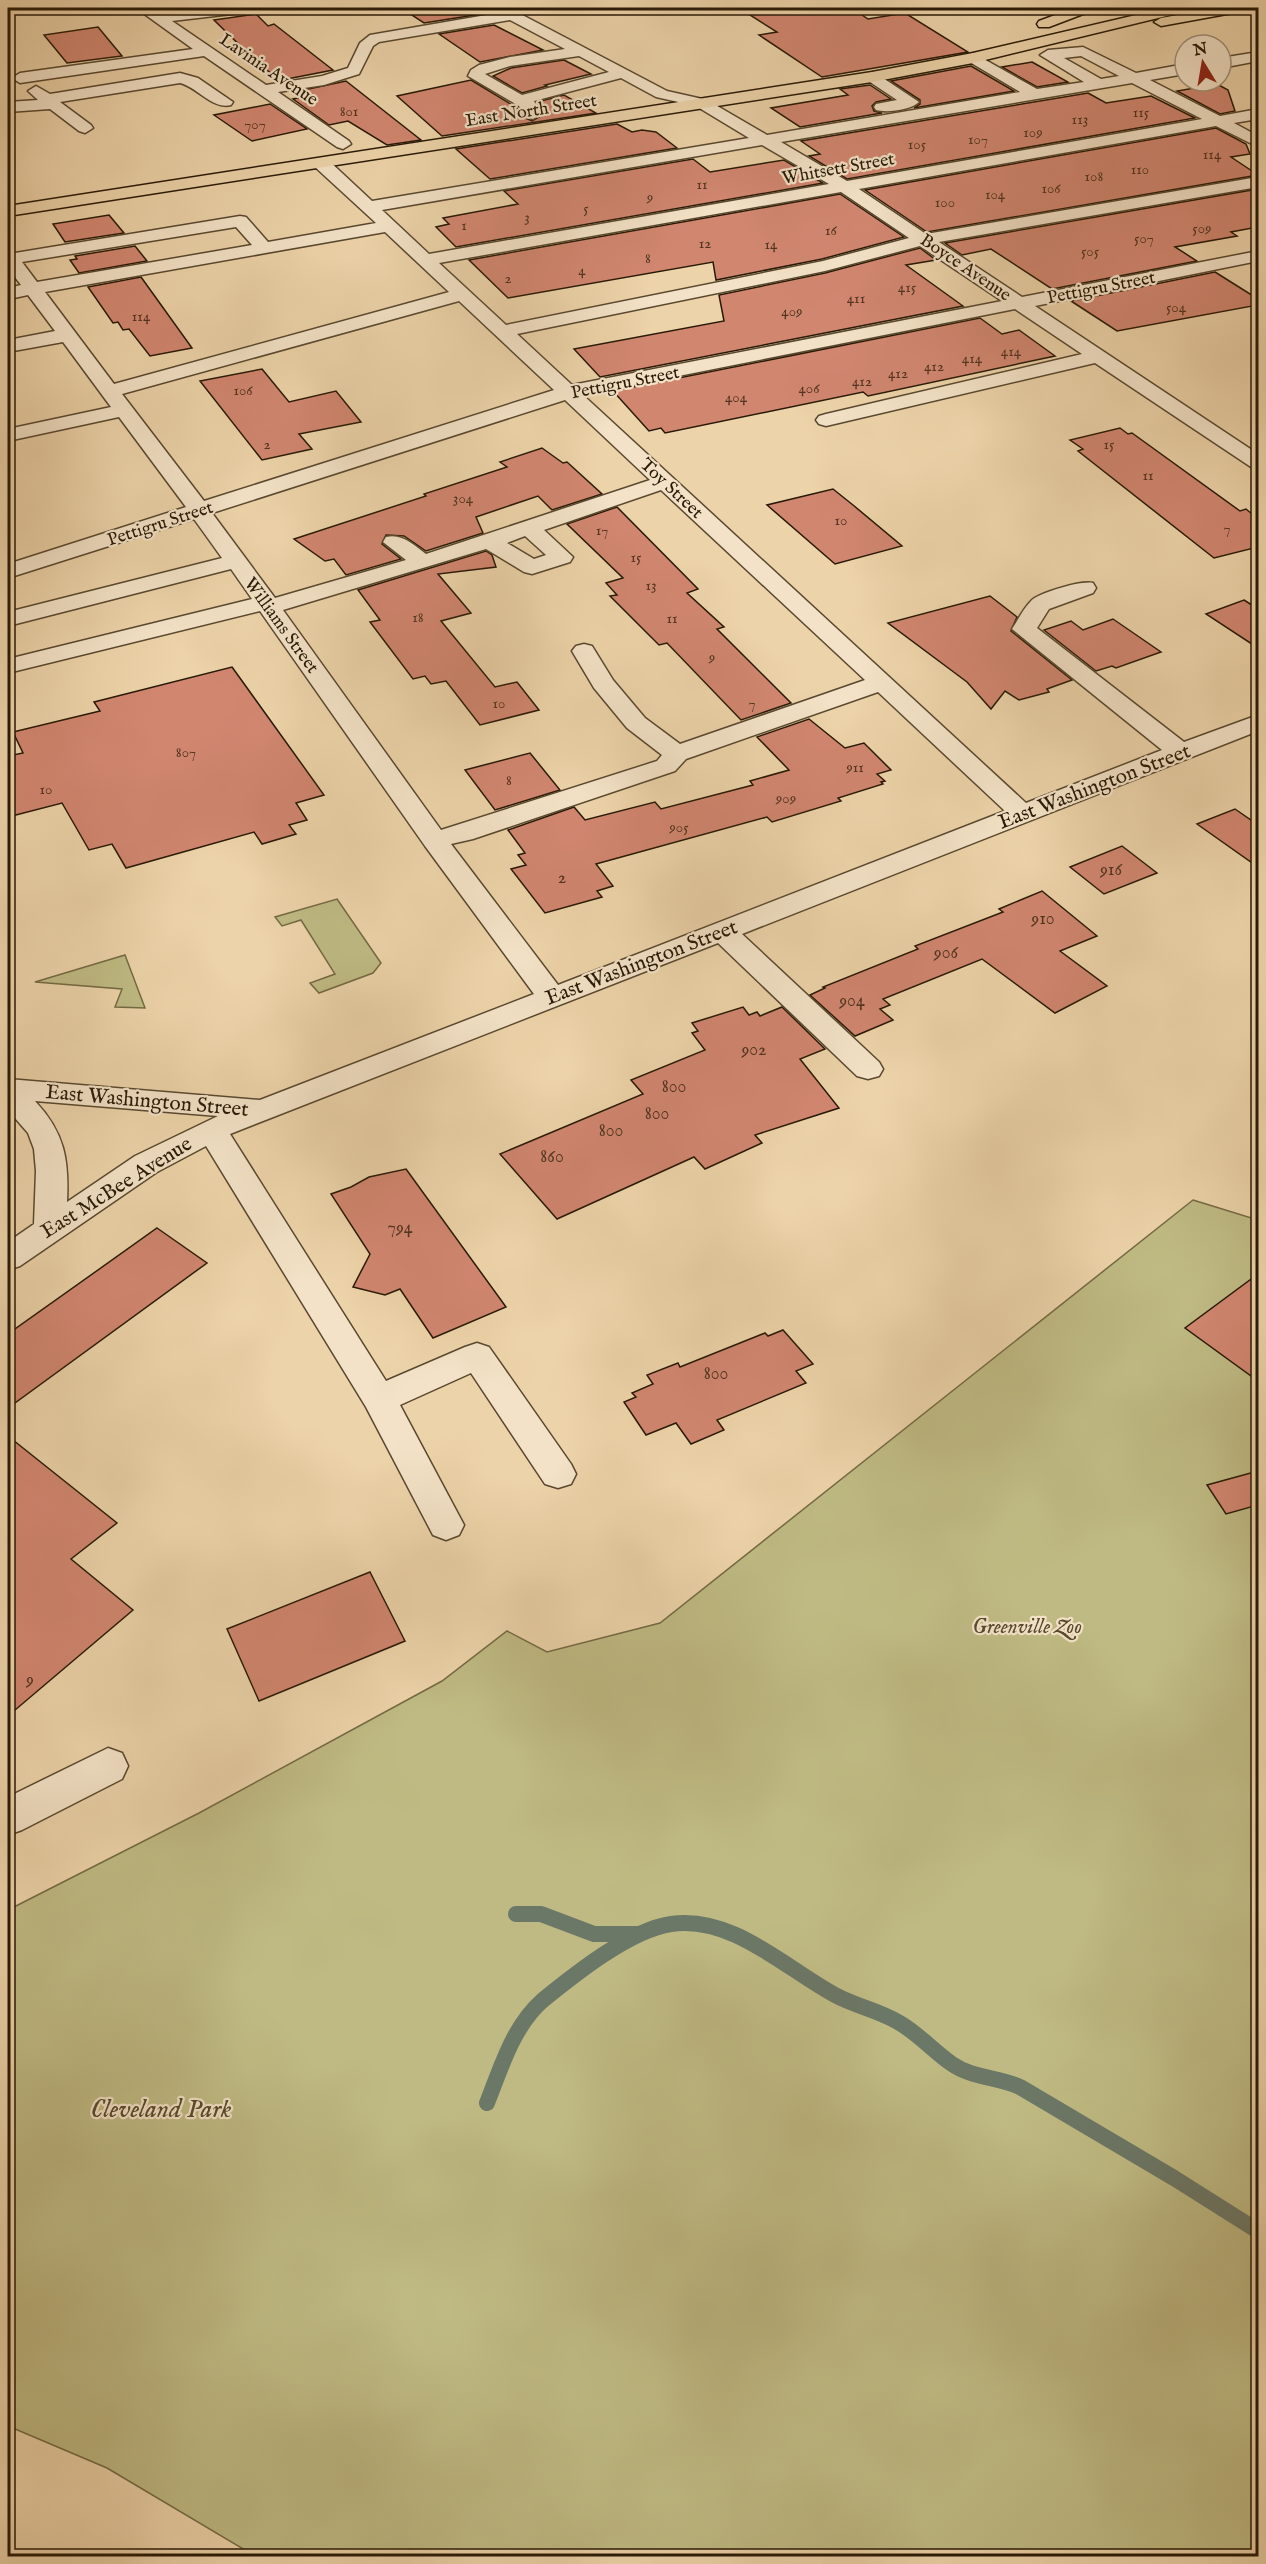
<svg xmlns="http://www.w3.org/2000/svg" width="1266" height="2564" font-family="'IM FELL English',serif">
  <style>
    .green { fill: #bfba83; stroke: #746a44; stroke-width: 1.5 }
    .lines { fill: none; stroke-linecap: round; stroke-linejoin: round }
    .stream { stroke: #6c7867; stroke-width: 16 }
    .building { fill: #d18670; stroke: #281906; stroke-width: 1.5 }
    .minor-casing { stroke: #59482f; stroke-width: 3 }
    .highway-casing { stroke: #281906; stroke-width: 3 }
    .minor { fill: #f3e2c7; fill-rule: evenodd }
    .highway { fill: #edd3a9; fill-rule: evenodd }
    .labels { text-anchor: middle; stroke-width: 4.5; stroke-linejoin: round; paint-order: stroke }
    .far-number-label { font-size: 15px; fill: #523420 }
    .far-street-label { font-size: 18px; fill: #281906; stroke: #f3e2c7 }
    .number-label { font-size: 18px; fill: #523420 }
    .street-label { font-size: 21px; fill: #281906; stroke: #f3e2c7 }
    .park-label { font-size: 21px; font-style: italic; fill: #55492c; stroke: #f3e2c7 }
    .near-park-label { font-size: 26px; font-style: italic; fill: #55492c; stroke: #f3e2c7 }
  </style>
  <rect width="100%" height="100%" fill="#edd3a9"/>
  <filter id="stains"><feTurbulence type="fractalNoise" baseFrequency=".00333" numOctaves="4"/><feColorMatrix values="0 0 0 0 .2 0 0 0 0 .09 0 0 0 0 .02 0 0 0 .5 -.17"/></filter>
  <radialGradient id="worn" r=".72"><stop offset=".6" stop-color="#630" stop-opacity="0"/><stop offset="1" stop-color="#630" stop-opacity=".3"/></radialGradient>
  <g class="green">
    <path d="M337,899l44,64 -8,10 -54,20 -9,-10 25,-9 -34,-54 -19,6 -7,-9z"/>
    <path d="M125,955l20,53 -30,-1 7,-18 -87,-7z"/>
    <path d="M1193,1200l65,20v1336h-1003l-148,-88 -99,-42v-516l191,-97 243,-132 65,-50 40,21 113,-29z"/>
  </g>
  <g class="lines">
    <g class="stream">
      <path d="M516,1914h25l53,20h43"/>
      <path d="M487,2103c14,-35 26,-77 56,-103 32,-26 87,-70 128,-76 61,-9 114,44 164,71 20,11 43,15 63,27 20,11 35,29 54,42 20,14 46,13 68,23l154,91 84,53"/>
    </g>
  </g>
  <g class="building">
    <path d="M401,8h60l14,7 -51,8z"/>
    <path d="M739,8h94l26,5 9,6 37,-6 63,39 -146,25 -63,-42 18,-3z"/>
    <path d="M256,14l12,12 6,-2 59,46 -51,10 -19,-12 -49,-48z"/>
    <path d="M494,25l49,25 -63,12 -41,-28z"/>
    <path d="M98,27l24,29 -55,7 -23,-28z"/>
    <path d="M564,60l27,14 -46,11 2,1 -25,7 -29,-17 18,-8z"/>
    <path d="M1032,62l36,20 -31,5 -35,-20z"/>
    <path d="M971,66l43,25 -100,17 6,-4v-4l-29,-19z"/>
    <path d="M471,80l46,28 8,10 7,3 11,-6 -6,-13 27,-7 32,18 -154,23 -45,-40z"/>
    <path d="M346,81l75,59 -34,5 -39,-24 -19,4 -36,-26 15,-3 -9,-5z"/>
    <path d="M1217,84l11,6 7,21 -15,3 -43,-23z"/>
    <path d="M870,85l21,14 -15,3 -4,4 2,5 8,2 -82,14 -29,-19 77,-13 -8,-6z"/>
    <path d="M1088,93l18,10 45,-7 44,22 -348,61 -38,-23 11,-2 -19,-13z"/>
    <path d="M270,104l37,25 -55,12 -38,-26z"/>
    <path d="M617,124l15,8 10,-2 14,2 21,16 -187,31 -34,-30z"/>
    <path d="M1216,128l30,16 4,10 -19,3 27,18 -331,57 -62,-42z"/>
    <path d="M693,159l17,13 74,-12 39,23 -367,64 -20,-20 13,-3 -6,-6 75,-14 -14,-13z"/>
    <path d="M1258,189v38l-27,5 6,4 -62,11 22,14 -145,28 -61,-40 -29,6 -17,-12z"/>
    <path d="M840,194l64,43 -82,22 -106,21 -3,-18 -205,36 -39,-38z"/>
    <path d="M109,215l15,18 -59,9 -12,-18z"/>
    <path d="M135,246l12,15 -68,12 -9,-13 7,-1 -2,-3z"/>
    <path d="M920,248l16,12 -30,5 57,41 -363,71 -26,-28 150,-28 -5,-26 106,-22z"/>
    <path d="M1215,272l43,27v6l-141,26 -46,-30z"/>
    <path d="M141,277l51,71 -42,8 -21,-27 -6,1 -5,-8 -5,1 -25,-36z"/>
    <path d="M980,318l22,16 17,-4 36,26 -187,40 -5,-4 -198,41 -4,-5 -12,3 -36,-40z"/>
    <path d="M262,369l27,33 47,-11 25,31 -62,12 13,15 -50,11 -62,-79z"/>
    <path d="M1120,428l8,6 4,-1 108,78 6,-2 12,10v28l-44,11 -136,-107 5,-2 -13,-9z"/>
    <path d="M542,448l21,15 4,-1 35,32 -50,16 -14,-14 -62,21 7,16 -57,18 -22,-15 -18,-1 -4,9 19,15 -55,16 -12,-16 -9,2 -31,-22 132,-43 -2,-2 83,-27 -7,-5z"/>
    <path d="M833,489l20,16 49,41 -67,18 -68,-59z"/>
    <path d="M617,507l81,82 -11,4 37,34 -7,2 74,74 -50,17 -74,-77 -8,2 -49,-49 7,-1 -11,-12 17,-5 -56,-54z"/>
    <path d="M486,551l6,4 4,12 -58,7 33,39 -30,8 54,66 22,-5 22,28 -59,15 -34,-44 -15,3 -6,-8 -12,3 -43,-57 10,-2 -22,-30z"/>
    <path d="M990,596l27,21 -6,14 61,49 -25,9 2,3 -30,8 -14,-9 -14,18 -24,-27 -79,-59z"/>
    <path d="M1244,600l14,9v39l-52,-34z"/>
    <path d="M1113,619l48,33 -45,16 -4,-2 -16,5 -52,-41 27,-9 12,9z"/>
    <path d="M232,667l92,128 -28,8 11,17 -18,5 7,9 -34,10 -8,-12 -128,36 -14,-24 -23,6 -27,-47 -54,14v-61l15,-3 -10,-21 87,-21 -6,-9z"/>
    <path d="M809,719l36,29 19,-5 27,27 -14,4 8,7 -4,1 2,2 -45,14 3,3 -69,21 -5,-5 -171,47 17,22 -16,5 5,6 -57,16 -34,-44 15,-4 -8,-10 7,-2 -17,-23 66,-23 11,13 70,-18 6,7 92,-24 -3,-4 39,-11 -32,-33z"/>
    <path d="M530,753l30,37 -65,20 -30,-40z"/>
    <path d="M1235,809l23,16v42l-61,-43z"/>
    <path d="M1122,846l35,27 -53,21 -34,-27z"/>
    <path d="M1042,891l55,45 -37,15 47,35 -52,27 -73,-54 -99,40 7,6 -10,4 13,11 -38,16 -45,-41 15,-7 -2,-1 95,-38 -3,-3 88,-34 -4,-3z"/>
    <path d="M743,1007l6,8 8,-3 3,4 22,-9 43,42 -25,10 39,49 -84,27 7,8 -57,26 -11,-12 -137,62 -57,-65 143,-60 -12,-14 74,-30 -13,-17 6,-2 -6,-8z"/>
    <path d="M406,1169l100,138 -73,31 -33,-49 -15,6 -32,-8 17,-33 -39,-60 20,-7 18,-10z"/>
    <path d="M157,1228l50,35 -199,145v-74z"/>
    <path d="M1258,1274v107l-73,-53z"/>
    <path d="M783,1330l30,34 -17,7 10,12 -89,37 7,10 -33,14 -15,-21 -30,12 -22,-33 12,-5 -4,-4 21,-9 -6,-9 31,-12 2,4 85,-34 3,3z"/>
    <path d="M8,1436l109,87 -46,36 62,51 -125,106z"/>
    <path d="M1258,1471v34l-32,9 -19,-29z"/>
    <path d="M370,1572l35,69 -146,60 -32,-72z"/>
  </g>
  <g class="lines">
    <g class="minor-casing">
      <g id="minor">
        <path d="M136,8h16l9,5 53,-5h42l-2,3 -5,1 -77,9 94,64 56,-9 26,-8 12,-25 10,-8 128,-22 -6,-5h17l158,83 40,9 60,35 253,-43 -52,-31 -3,-3 8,-5 64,36 47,-7 -44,-27 8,-5 35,-3 53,26 49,-9v10l-35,6 70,36 38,-7v10l-24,4 24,13v11l-42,-21 -357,63 67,45 332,-57v10l-319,55 83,55 236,-46v10l-223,45 223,148v15l-7,-2 -156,-104 -269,63 -7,-2 -3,-4 3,-4 7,-2 256,-60 -67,-45 -432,86 443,408 136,-53 -150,-121c6,-9 11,-20 19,-28 7,-8 51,-21 62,-18l3,5 -3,5 -44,16 -12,19 147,114 74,-27v16l-516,203 137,128 4,7 -4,7 -11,3 -11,-3 -139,-133 -488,191 156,247 79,-34 12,-4 12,4 82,117 5,10 -5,10 -13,4 -13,-4 -74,-111 -71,32 64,120 -5,10 -13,5 -13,-5 -67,-128 -160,-261 -49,26 -137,94 -12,4v-28l26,-18 2,-53 -2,-22 -6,-16 -20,-23v-31l252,21 274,-106 -109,-148 -165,-235 -252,62v-14l244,-60 -21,-30 -223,57v-14l214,-54 -28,-39 -186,59v-14l178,-57 -67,-90 -111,24v-12l103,-22 -48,-65 -55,10v-12l47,-9 -27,-36 -14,3 -6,-2v-8l13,-3 -13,-17v-17l7,2 225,-37 6,1 22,25 108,-19 -61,-56 -2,-4 2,-4h12l45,42 377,-63 -53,-32 -40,-9 -35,-19 -87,23 7,13 -8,5 -6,-2 -8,-11 -51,-30 3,-6 8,-5 31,-8 55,-8 -55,-29 -131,22 -6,4 -14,28 -35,11 -46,7 71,49 2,3 -8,5 -6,-2 -133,-91 -184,27 -8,-5 8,-5 173,-24zM579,56l30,16 -87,23 -37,-21 25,-8zM1081,56l38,20 -18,3 -37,-21zM1132,83l70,36 -355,62 -66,-39zM762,145l67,39 -400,70 -47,-44zM841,192l68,46 -86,23 -317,64 -67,-62zM236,227l16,18 -215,37 -15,-20zM385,232l64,60 -335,92 -69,-92zM920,246l82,55 -430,84 -55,-51 308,-63zM459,301l95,89 -350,111 -82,-107zM565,400l85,80 -224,74c-12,-9 -24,-21 -40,-17l-3,5 23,18 -131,38 -63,-85zM661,490l204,190 -185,64 -35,-26 -32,-38 -21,-34 -8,-2 -8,2 -4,5 22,37 33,40 35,27 -5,6 -216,69 -158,-220 203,-61 38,23 8,2 38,-12 3,-5 -29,-27zM525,536l21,19 -12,4 -27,-16zM878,692l127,119 -447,174 -107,-141 22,-5 202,-68 11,-12zM35,1101l183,15 -83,40 -68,46c2,-42 -2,-69 -32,-101z"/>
        <path d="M1258,52v9l-37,7v-10z"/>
        <path d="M872,72l5,2 42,28c-8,8 -32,11 -43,8l-2,-3 2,-3 21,-4 -30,-20 -3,-3z"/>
        <path d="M180,73l18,5 35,24 -2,3c-18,5 -34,-18 -51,-22l-120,19 31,23 2,3 -8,5 -6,-2 -29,-22 -42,3v-10l30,-2 -10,-9 8,-5 14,8z"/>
        <path d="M108,1748l14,5 6,13 -6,13 -100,51 -14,5v-38z"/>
      </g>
    </g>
    <g class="highway-casing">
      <g id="highway">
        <path d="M1074,8h19l-2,3 -42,16h-10l-2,-3 2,-3z"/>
        <path d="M1166,8h23l-2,3 -214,52 -101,19 -864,134v-10l864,-134 101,-19z"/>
        <path d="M1217,8h28l-7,4 -77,14 -7,-4 7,-4z"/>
      </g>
    </g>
    <use href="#minor" class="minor"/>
    <use href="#highway" class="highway"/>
  </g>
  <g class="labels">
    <g class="far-number-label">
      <text x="349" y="116">801</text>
      <text x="1141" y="117">115</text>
      <text x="1080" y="124">113</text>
      <text x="255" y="129">707</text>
      <text x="1033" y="137">109</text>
      <text x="978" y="144">107</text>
      <text x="917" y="149">105</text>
      <text x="1212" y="159">114</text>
      <text x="1140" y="174">110</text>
      <text x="1094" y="181">108</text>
      <text x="702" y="189">11</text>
      <text x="1051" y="193">106</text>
      <text x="995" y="199">104</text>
      <text x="650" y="202">9</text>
      <text x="945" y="207">100</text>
      <text x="586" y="213">5</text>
      <text x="527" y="222">3</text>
      <text x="464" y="230">1</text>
      <text x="1202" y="233">509</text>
      <text x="831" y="235">16</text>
      <text x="1144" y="243">507</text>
      <text x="705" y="248">12</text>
      <text x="771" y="249">14</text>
      <text x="1090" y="256">505</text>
      <text x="648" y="263">8</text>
      <text x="582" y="275">4</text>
      <text x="508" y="283">2</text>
      <text x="907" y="292">415</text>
      <text x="856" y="303">411</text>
      <text x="1176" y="312">504</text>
      <text x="792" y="316">409</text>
      <text x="141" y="321">114</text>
      <text x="1011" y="356">414</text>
      <text x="972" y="363">414</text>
      <text x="934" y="371">412</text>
      <text x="898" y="378">412</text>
      <text x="862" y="386">412</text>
      <text x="809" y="393">406</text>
      <text x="243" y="395">106</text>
      <text x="736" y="402">404</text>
      <text x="267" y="449">2</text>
      <text x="1109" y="449">15</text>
      <text x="1148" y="480">11</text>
      <text x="463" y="503">304</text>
      <text x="841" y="525">10</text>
      <text x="1227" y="533">7</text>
      <text x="602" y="535">17</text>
      <text x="636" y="562">15</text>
      <text x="651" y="590">13</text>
      <text x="418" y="622">18</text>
      <text x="672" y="623">11</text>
      <text x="712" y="662">9</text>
      <text x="499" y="708">10</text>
      <text x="752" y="708">7</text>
      <text x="186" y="757">807</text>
      <text x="855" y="772">911</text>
      <text x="509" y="785">8</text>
      <text x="46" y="794">10</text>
      <text x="786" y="803">909</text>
      <text x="679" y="832">905</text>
    </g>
    <g class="far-street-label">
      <text transform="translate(269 69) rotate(34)" y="6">Lavinia Avenue</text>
      <text transform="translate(531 110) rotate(-9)" y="6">East North Street</text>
      <text transform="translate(838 168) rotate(-10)" y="6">Whitsett Street</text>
      <text transform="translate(966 267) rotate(34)" y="6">Boyce Avenue</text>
      <text transform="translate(1101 287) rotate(-11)" y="6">Pettigru Street</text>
      <text transform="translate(625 382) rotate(-11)" y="6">Pettigru Street</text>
      <text transform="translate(672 488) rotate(43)" y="6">Toy Street</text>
      <text transform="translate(160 523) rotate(-18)" y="6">Pettigru Street</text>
      <text transform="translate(282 625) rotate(54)" y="6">Williams Street</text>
    </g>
    <g class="number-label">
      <text x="1111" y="875">916</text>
      <text x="562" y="883">2</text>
      <text x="1043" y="924">910</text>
      <text x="946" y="958">906</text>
      <text x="852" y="1006">904</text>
      <text x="754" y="1055">902</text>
      <text x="674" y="1092">800</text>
      <text x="657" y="1119">800</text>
      <text x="611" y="1136">800</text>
      <text x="552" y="1162">860</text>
      <text x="400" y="1233">794</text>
      <text x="716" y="1379">800</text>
      <text x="30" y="1685">9</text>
    </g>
    <g class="street-label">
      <text transform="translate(1094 786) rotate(-21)" y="7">East Washington Street</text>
      <text transform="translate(641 962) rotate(-21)" y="7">East Washington Street</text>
      <text transform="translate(147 1100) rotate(5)" y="7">East Washington Street</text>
      <text transform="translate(116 1187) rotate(-32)" y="7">East McBee Avenue</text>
    </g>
    <g class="park-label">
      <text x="1027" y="1633">Greenville Zoo</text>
    </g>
    <g class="near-park-label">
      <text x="161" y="2117">Cleveland Park</text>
    </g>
  </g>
  <rect width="1266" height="2564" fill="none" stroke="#edd3a9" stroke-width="30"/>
  <rect x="9" y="9" width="1248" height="2546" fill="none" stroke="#281906" stroke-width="3"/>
  <rect x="15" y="15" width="1236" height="2534" fill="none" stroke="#281906" stroke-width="1.5"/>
  <g transform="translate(1203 63) rotate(349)"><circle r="28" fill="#f3e2c7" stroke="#a2927a" stroke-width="1.5"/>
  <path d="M0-4.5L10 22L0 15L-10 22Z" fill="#8f2418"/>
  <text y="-9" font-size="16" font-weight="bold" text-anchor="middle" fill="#281906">N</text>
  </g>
  <rect width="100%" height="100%" filter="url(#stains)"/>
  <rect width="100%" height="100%" fill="url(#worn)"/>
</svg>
